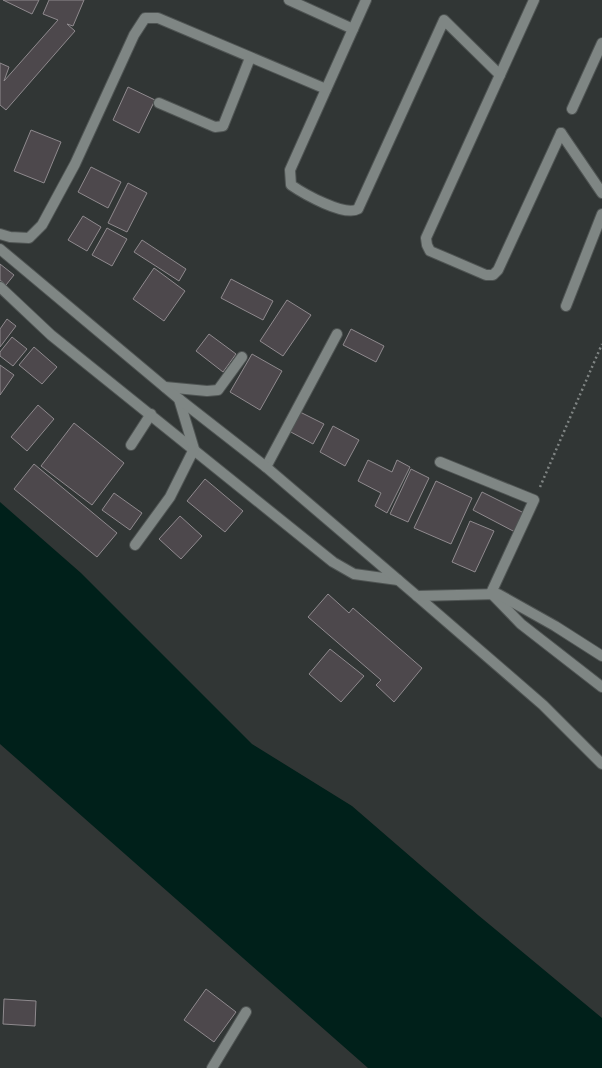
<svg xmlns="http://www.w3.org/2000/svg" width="602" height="1068" font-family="'Open Sans',sans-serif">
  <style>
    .water { fill: #00201a }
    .building { fill: #4d484c; stroke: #8f8a8e }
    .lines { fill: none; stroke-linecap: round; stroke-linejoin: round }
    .minor-casing { stroke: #4f5453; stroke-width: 12 }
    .tertiary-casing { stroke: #4f5453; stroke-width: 12 }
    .path { stroke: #7f8483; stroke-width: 2.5; stroke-dasharray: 2 3; stroke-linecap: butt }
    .minor { stroke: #7f8684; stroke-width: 10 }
    .tertiary { stroke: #7f8684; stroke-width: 10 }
  </style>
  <rect width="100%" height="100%" fill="#313635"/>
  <path class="water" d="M0,502l81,71 171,171 100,62 126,109 124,103v50h-234l-368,-324z"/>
  <g class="building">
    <path d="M3,0h36l-7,14z"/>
    <path d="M49,0h35l-11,26 -6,-2 8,7 -69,79 -6,-5v-42l9,4 -5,14 54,-61 -15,-6z"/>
    <path d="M128,87l27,13 -16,33 -26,-13z"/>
    <path d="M31,130l30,12 -17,41 -30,-12z"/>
    <path d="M91,167l30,15 -13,26 -30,-16z"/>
    <path d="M128,183l19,10 -20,39 -19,-9z"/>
    <path d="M83,216l18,11 -14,24 -19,-11z"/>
    <path d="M107,228l20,11 -15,27 -20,-11z"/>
    <path d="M142,240l44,29 -7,12 -45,-29z"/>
    <path d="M0,264l14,11 -8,10 -6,-5z"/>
    <path d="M154,268l31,23 -21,30 -31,-22z"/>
    <path d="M231,279l42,22 -10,19 -42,-22z"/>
    <path d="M287,300l24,15 -28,41 -23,-15z"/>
    <path d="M7,319l9,7 -16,21v-18z"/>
    <path d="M351,329l33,17 -8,16 -33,-17z"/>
    <path d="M209,334l27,20 -13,18 -27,-21z"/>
    <path d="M12,337l15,12 -14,17 -13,-10v-4z"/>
    <path d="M34,347l23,20 -15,17 -23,-19z"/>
    <path d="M252,354l30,17 -22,39 -30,-18z"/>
    <path d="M0,365l14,10 -14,20z"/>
    <path d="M38,405l16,14 -27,32 -16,-14z"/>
    <path d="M300,412l24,12 -11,20 -24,-13z"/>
    <path d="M74,423l50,40 -32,42 -51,-39z"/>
    <path d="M333,426l26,14 -14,26 -25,-14z"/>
    <path d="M368,460l24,12 5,-12 13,7 -23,46 -12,-7 6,-13 -23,-12z"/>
    <path d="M34,464l83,69 -20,24 -83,-68z"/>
    <path d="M411,469l18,9 -21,44 -18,-8z"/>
    <path d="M205,479l38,32 -18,21 -38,-31z"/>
    <path d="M436,481l36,17 -21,46 -37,-16z"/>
    <path d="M482,492l42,21 -9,19 -42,-22z"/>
    <path d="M114,493l28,20 -12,17 -28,-20z"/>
    <path d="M180,516l22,20 -21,23 -22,-20z"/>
    <path d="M470,521l24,10 -19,41 -23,-10z"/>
    <path d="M328,594l21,19 4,-5 69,60 -28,34 -18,-17 5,-5 -73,-63z"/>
    <path d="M330,649l34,27 -23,26 -32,-28z"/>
    <path d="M206,989l30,23 -22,30 -30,-22z"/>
    <path d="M4,999l32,2 -1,25 -32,-2z"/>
  </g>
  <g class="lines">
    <g class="minor-casing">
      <g id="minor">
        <path d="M289,0l64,29"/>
        <path d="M366,0l-76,170 1,15c13,9 54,32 67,24l86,-189 56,55"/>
        <path d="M534,0l-108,238 1,7 3,6 56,24h7l5,-5 63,-137"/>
        <path d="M159,103l56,24 8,-1 27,-68"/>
        <path d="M572,109l30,-66"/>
        <path d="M561,133l41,60"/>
        <path d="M0,234l10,3 19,1 13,-13 33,-61 59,-129 11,-17h13l168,71"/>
        <path d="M0,287l51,48 282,227 21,12 44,6"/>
        <path d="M566,306l36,-92"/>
        <path d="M165,387l42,4 11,-1 24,-33"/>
        <path d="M131,445l20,-31"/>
        <path d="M440,462l94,38 -43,93 30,31 81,63"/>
        <path d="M266,467l71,-133"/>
        <path d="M135,545l35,-48 24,-48 -15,-50"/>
        <path d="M417,596l126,109 59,59"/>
        <path d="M212,1068l34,-56"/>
      </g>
    </g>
    <g class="tertiary-casing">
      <path id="tertiary" d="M0,249l179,150 87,68 151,129 81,-2 57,32 47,30"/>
    </g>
    <path class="path" d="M540,487l62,-143"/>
    <use href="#minor" class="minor"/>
    <use href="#tertiary" class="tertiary"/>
  </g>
</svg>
